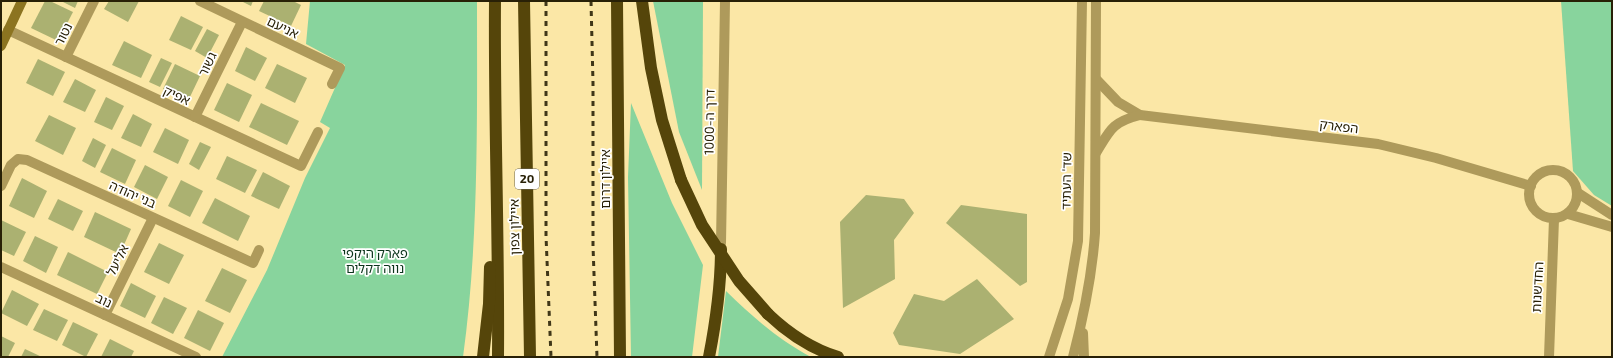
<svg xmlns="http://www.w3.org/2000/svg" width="1613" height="358" font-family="'Exo 2','Noto Sans Hebrew',sans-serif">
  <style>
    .green { fill: #88d49d }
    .building { fill: #abb171 }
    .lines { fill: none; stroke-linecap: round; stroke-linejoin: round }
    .street { stroke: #ae9a5b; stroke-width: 10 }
    .secondary { stroke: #8c7420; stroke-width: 10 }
    .highway { stroke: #55450a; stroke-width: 12 }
    .rail { stroke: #403718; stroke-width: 3; stroke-dasharray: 5 5; stroke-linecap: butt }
    .highway-bridge { stroke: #55450a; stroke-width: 12 }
    .labels { text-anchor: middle; stroke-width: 3.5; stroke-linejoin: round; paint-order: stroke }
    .shield { fill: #fff; stroke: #686351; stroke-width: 1 }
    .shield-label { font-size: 12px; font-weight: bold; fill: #282006 }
    .street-label { font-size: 13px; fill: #282006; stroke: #fff }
    .park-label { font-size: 13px; fill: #0b341b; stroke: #fff }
  </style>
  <rect width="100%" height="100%" fill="#fbe7a6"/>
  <g class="green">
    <path d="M310,1h167c0,117 2,240 -14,356h-241l45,-87 38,-92 25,-50 -10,-6 25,-57 -39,-21z"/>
    <path d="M653,1h50l-1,189 -23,-58z"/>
    <path d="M1561,1h51v205l-18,-11 -21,-24z"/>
    <path d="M631,103l41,100 31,62 -11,92h-61l-3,-180z"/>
    <path d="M726,291c27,26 51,48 85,66h-93z"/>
  </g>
  <g class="building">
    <path d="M45,1h5l23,11 -15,29 -27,-13z"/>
    <path d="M61,1h17l-3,7z"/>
    <path d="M109,1h30l-11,21 -24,-13z"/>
    <path d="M241,1h12l-2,5z"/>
    <path d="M264,1h29l8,4 -10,21 -32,-15z"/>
    <path d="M181,16l22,11 -12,23 -22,-10z"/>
    <path d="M207,29l12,6 -12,23 -12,-7z"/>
    <path d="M124,41l28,14 -11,23 -29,-13z"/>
    <path d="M246,47l21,11 -12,23 -20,-10z"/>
    <path d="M161,58l11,5 -12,24 -11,-5z"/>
    <path d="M38,59l27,13 -12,24 -27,-13z"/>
    <path d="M175,64l25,12 -12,25 -25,-12z"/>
    <path d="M277,64l30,14 -12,25 -30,-15z"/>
    <path d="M75,79l21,11 -11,22 -22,-10z"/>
    <path d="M227,83l25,12 -13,27 -25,-12z"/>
    <path d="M106,97l18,9 -12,24 -18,-8z"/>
    <path d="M261,103l38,18 -12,24 -38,-18z"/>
    <path d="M133,114l19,10 -11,23 -20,-9z"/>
    <path d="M49,115l27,13 -13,27 -28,-14z"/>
    <path d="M165,128l24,12 -11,24 -25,-12z"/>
    <path d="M93,138l13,7 -11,23 -13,-7z"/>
    <path d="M200,142l11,5 -12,23 -10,-6z"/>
    <path d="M112,148l24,12 -11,24 -25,-12z"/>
    <path d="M227,156l30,14 -12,23 -29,-14z"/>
    <path d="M145,165l23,12 -11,22 -23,-12z"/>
    <path d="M263,172l27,14 -11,23 -28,-13z"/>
    <path d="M22,178l25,13 -13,27 -25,-12z"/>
    <path d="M181,180l22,11 -13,26 -22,-11z"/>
    <path d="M866,195l38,4 10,14 -20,27 1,39 -52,29 -3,-86z"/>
    <path d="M215,198l35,18 -12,25 -36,-18z"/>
    <path d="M58,199l25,12 -10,20 -25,-12z"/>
    <path d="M961,205l66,9v68l-7,4 -74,-63z"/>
    <path d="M95,212l36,17 -11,25 -36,-17z"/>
    <path d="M1,220l25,12 -12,24 -13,-6z"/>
    <path d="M35,236l23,11 -12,26 -23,-12z"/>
    <path d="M159,243l25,12 -15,29 -25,-12z"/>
    <path d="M68,252l40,20 -11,22 -40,-19z"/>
    <path d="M222,268l25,12 -17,33 -25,-12z"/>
    <path d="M977,279l37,40 -54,35 -61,-9 -6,-12 21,-39 30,7z"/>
    <path d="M131,283l25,13 -11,22 -25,-12z"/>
    <path d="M12,290l27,14 -12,22 -26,-13z"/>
    <path d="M164,297l23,11 -14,26 -22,-11z"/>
    <path d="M44,309l24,11 -11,21 -24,-11z"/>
    <path d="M198,310l26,13 -14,28 -26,-13z"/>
    <path d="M73,322l25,12 -12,23 -24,-12z"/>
    <path d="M1,336l14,7 -7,14h-7z"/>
    <path d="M110,339l24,12 -3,6h-30z"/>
    <path d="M25,349l17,8h-21z"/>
  </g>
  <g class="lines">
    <g class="street">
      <path d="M200,1l140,67 -8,16"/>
      <path d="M8,30l293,136 17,-34"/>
      <path d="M66,57l28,-56"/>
      <path d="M1096,79l22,23 22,13 238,29 58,14 95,28"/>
      <path d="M195,117l47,-95"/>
      <path d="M1096,153c14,-23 16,-31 44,-38"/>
      <circle cx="1553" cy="194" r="24"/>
      <path d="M1,186l10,-21 7,-6 9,1 226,103 6,-13"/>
      <path d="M1578,193l34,22"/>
      <path d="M1568,214l44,13"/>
      <path d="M721,243l4,-242"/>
      <path d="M1,267l195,90"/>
      <path d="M105,315l48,-97"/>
      <path d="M1083,333l1,24"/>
      <path d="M1049,357l19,-58 10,-58 4,-240"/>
      <path d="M1073,357c11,-42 19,-80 22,-124l1,-232"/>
      <path d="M1549,357l5,-138"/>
    </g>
    <path class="secondary" d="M1,46l21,-45"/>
    <g class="highway">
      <path d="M495,1c-1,119 4,237 3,356"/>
      <path d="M524,1l6,356"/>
      <path d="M617,1l3,356"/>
      <path d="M642,1l9,67 11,52 19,60"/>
      <path d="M768,314c20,19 44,35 70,43"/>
      <path d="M483,357l6,-53 1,-37"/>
      <path d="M709,357c7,-36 12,-71 12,-108"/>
    </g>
    <g class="rail">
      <path d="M546,1v235l5,121"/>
      <path d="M591,1l2,82v163l4,111"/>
    </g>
    <path class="highway-bridge" d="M681,180l21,45 37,56 29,33"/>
  </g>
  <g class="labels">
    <rect class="shield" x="515" y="169" width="24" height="20" rx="3"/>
    <g class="shield-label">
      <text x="527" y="183">20</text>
    </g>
    <g class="street-label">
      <text transform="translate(283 27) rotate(26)" y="5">אניעם</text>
      <text transform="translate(63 34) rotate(-63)" y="5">נטור</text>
      <text transform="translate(207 64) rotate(-64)" y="5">גשור</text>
      <text transform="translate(177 95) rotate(25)" y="5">אפיק</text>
      <text transform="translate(709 122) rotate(-89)" y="5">דרך ה-1000</text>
      <text transform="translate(1339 126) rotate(7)" y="5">הפארק</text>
      <text transform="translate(605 179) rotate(-90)" y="5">איילון דרום</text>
      <text transform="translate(1066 181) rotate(-89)" y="5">שד' העתיד</text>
      <text transform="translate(133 194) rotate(24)" y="5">בני יהודה</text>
      <text transform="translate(514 227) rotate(-91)" y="5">איילון צפון</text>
      <text transform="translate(117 260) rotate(-63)" y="5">אליעל</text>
      <text transform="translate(1537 287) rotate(-87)" y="5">החדשנות</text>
      <text transform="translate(104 300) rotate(25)" y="5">נוב</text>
    </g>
    <g class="park-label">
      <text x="375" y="258">פארק היקפי<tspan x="375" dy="15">נווה דקלים</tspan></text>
    </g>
  </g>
  <rect width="1613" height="358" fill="none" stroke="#282006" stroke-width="4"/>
</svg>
